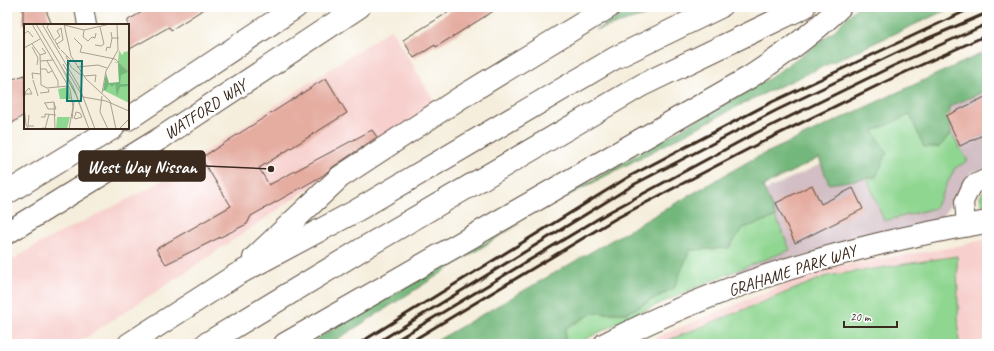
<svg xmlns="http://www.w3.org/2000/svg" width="994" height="351" font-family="Caveat,sans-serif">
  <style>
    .built { fill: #f7d0ce }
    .industrial { fill: #d2bec4 }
    .green { fill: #8fd691; stroke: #658058 }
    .forest { fill: #73b77b; stroke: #57704c }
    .building { fill: #e5aca0 }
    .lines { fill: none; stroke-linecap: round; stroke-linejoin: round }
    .street-casing { stroke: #57473a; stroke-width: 20 }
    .secondary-casing { stroke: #57473a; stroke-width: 24 }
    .highway-casing { stroke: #57473a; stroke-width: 24 }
    .street { stroke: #fff; stroke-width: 18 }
    .secondary { stroke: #fff; stroke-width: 22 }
    .highway { stroke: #fff; stroke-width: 22 }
    .rail { stroke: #3b2a1e; stroke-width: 3 }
    .labels { text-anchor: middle; stroke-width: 4; stroke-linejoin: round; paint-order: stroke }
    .street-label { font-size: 17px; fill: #3b2a1e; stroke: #fff }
    .inset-road { fill: none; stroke: #aba090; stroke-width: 1 }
    .view { fill: #0f766e; fill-opacity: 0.15; stroke: #0f766e; stroke-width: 2 }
    .inset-edge { fill: none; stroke: #3b2a1e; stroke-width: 2 }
    .leader { fill: none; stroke: #3b2a1e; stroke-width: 1.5 }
    .callout-dot { fill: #3b2a1e; stroke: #fff; stroke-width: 1.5 }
    .callout { fill: #3b2a1e; stroke: #3b2a1e; stroke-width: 1.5 }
    .callout-label { font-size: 18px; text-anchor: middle; font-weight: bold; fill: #fff }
  </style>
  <rect width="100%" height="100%" fill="#fff"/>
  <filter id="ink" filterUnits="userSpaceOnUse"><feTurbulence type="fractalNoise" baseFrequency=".025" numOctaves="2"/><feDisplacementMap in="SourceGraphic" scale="8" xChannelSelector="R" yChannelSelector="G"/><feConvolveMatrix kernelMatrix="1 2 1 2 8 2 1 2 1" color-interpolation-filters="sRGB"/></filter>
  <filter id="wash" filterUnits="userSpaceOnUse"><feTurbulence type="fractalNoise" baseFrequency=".012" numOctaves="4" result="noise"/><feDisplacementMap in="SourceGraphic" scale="16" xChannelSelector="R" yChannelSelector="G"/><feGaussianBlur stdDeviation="0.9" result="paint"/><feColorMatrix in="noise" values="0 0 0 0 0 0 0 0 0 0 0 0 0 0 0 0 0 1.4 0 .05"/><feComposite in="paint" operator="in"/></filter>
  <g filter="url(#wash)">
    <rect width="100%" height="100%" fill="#f5eedc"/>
    <g class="built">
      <path d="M391,29l44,73 -240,164 -119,78h-69v-81l31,-19 112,-56z"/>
      <path d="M987,239v105h-333l3,-7 168,-69 129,-21z"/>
    </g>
    <path class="industrial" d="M987,86v84l-15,1 -32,49 -202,54 -23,-60z"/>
    <g class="green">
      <path d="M910,114l14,33h15l12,-14 17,28 -13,7 -20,40 -51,13 -17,-43 9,-1 -3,-46z"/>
      <path d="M987,187v20l-6,-4 -1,-7z"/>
      <path d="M776,217l14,33c-73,27 -144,58 -214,94h-12l2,-16 27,-15h34l47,-25 15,-38 40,-2 14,-20z"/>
      <path d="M957,256l2,88h-300l168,-68z"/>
    </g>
    <g class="forest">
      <path d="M635,7h28l-19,9 -48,14z"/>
      <path d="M857,7h96l-201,92 -213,112 231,-133 63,-46z"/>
      <path d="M987,51v39l-38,17 2,26 -12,14h-15l-14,-32 -37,16 14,22 -11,24 -47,7 -10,-26 -56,28 13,31 -33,11 -14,20 -39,2 -16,38 -47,25h-34l-27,15 -2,16h-133l320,-184z"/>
      <path d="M520,223l-190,121h-21l27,-17z"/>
    </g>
    <g id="blocks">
      <g class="building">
        <path d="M23,7h24v6l5,12h-29z"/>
        <path d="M151,7h56l-36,23 -2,-3 -41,23v-30z"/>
        <path d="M457,7h43l-64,40 -1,-2 -21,13 -11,-18z"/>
        <path d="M25,75v39l-18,13v-46z"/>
        <path d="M326,78l21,35 -88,55 10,17 103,-55 5,7 -44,30 -11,9 -71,40 -4,8 -81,40 -10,-15 75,-43 -30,-48z"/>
        <path d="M987,96v37l-27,13 -14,-30z"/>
        <path d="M812,185l9,19 32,-16 10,21 -68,34 -19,-40z"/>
      </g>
    </g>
  </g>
  <g filter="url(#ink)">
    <use href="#blocks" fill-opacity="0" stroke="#57473a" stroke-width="1"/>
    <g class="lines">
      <g class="street-casing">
        <g id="street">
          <path d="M84,7l3,18"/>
          <path d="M966,225l-2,-23 8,-17 15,-7"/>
        </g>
      </g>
      <g class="secondary-casing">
        <path id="secondary" d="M605,344c119,-62 250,-100 382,-122"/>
      </g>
      <g class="highway-casing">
        <g id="highway">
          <path d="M128,119l168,-112"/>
          <path d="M7,193l106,-65"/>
          <path d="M7,233l154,-95 198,-131"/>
          <path d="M254,258l86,-81 120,-79 149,-91"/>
          <path d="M129,344l107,-69 118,-63 261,-154 105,-51"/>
          <path d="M206,344l163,-99 273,-160 162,-78"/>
          <path d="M285,344l465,-267c32,-21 63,-43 90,-70"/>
        </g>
      </g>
      <use href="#street" class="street"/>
      <use href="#secondary" class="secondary"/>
      <use href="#highway" class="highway"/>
      <g class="rail">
        <path d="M358,344l272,-168 142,-74 202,-95"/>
        <path d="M375,344l260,-160 142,-74 140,-67 70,-30"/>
        <path d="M390,344l221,-133 141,-76 141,-69 94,-42"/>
        <path d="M407,344l208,-125 141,-74 141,-69 90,-41"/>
      </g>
    </g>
  </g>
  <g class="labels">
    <g class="street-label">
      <text transform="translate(205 109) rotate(-33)" y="6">WATFORD WAY</text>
      <text transform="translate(792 270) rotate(-18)" y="6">GRAHAME PARK WAY</text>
    </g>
  </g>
  <g transform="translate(24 24)">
    <rect width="105" height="105" fill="#f5eedc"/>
    <path d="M95,26l3,5 2,-3 5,-1v52l-24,-12 -1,-8 15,1 -1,-21 -5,-1h5zM44,63l3,12h-11l-2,-10zM33,93h13l-3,12h-11z" fill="#8fd691"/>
    <path d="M94,39l10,9 -7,3 -1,9h9v2l-9,1 -3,9 -2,-12 -3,3 -3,-3 -3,6 -3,1 3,-18 3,10 10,-1zM35,40l16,27 11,32 -10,-27z" fill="#73b77b"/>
    <path class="inset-road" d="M8,0l38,65 3,18 -4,22M12,0l37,62 16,43M18,0l37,62 16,43M25,0l-2,3 7,13M40,0l7,32 15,23 24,22 6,28M40,1l20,5 26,-6M60,6l-1,7 5,4 4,-4 3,1 1,-5M87,8l1,6h7M0,10l4,-3 5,6M50,14l8,8 -2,6 35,7 14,13M8,20l8,11 1,30 6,3 21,-2M33,20l6,-4 -2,-12 -4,3 3,5 -5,4v1l4,7 1,1M71,21l6,1 3,-2 -4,-17M8,23l6,11 -1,7M0,24l16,-9M37,26l10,10M82,27l1,-4 3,1 2,-10M16,31l6,-2 -4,-5M42,32l5,11 11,9M16,37l13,-1M23,37l11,20v6M39,40l20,33 23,4 23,10M53,43l21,-2 9,3M16,45h6l2,4 4,-2M60,52l12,-1 -1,7M9,55l-1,-6 8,1M9,56l5,16M16,69l9,-1 -1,-3M78,69l4,-22 12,-21 -1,-26M78,72l-2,16 8,17M0,75l2,-8 3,-3 3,6h-6M20,79l10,-1 1,27M21,79l3,6h8l-2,-6M0,82l2,19 3,4M5,91l-1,11h6M50,92l1,3 7,-2 -2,-4 -4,-1 -1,4M17,93h4v-3l11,1M48,95l2,-18M18,104l13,1M21,105l4,-15M95,105l10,-10"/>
    <path class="view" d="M44,37h14l-1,40h-14z"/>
    <rect width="105" height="105" class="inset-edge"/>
  </g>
  <path class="leader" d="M271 169L205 166"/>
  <circle class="callout-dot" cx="271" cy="169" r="4"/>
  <rect class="callout" x="79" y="151" width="126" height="30" rx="4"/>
  <g class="callout-label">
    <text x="142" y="173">West Way Nissan</text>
  </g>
  <rect width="994" height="351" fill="none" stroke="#fff" stroke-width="24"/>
  <path d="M844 321v6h53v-6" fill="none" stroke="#3b2a1e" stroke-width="2"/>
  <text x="850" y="321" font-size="12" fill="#3b2a1e" stroke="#ffffff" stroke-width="3" paint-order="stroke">20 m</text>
</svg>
